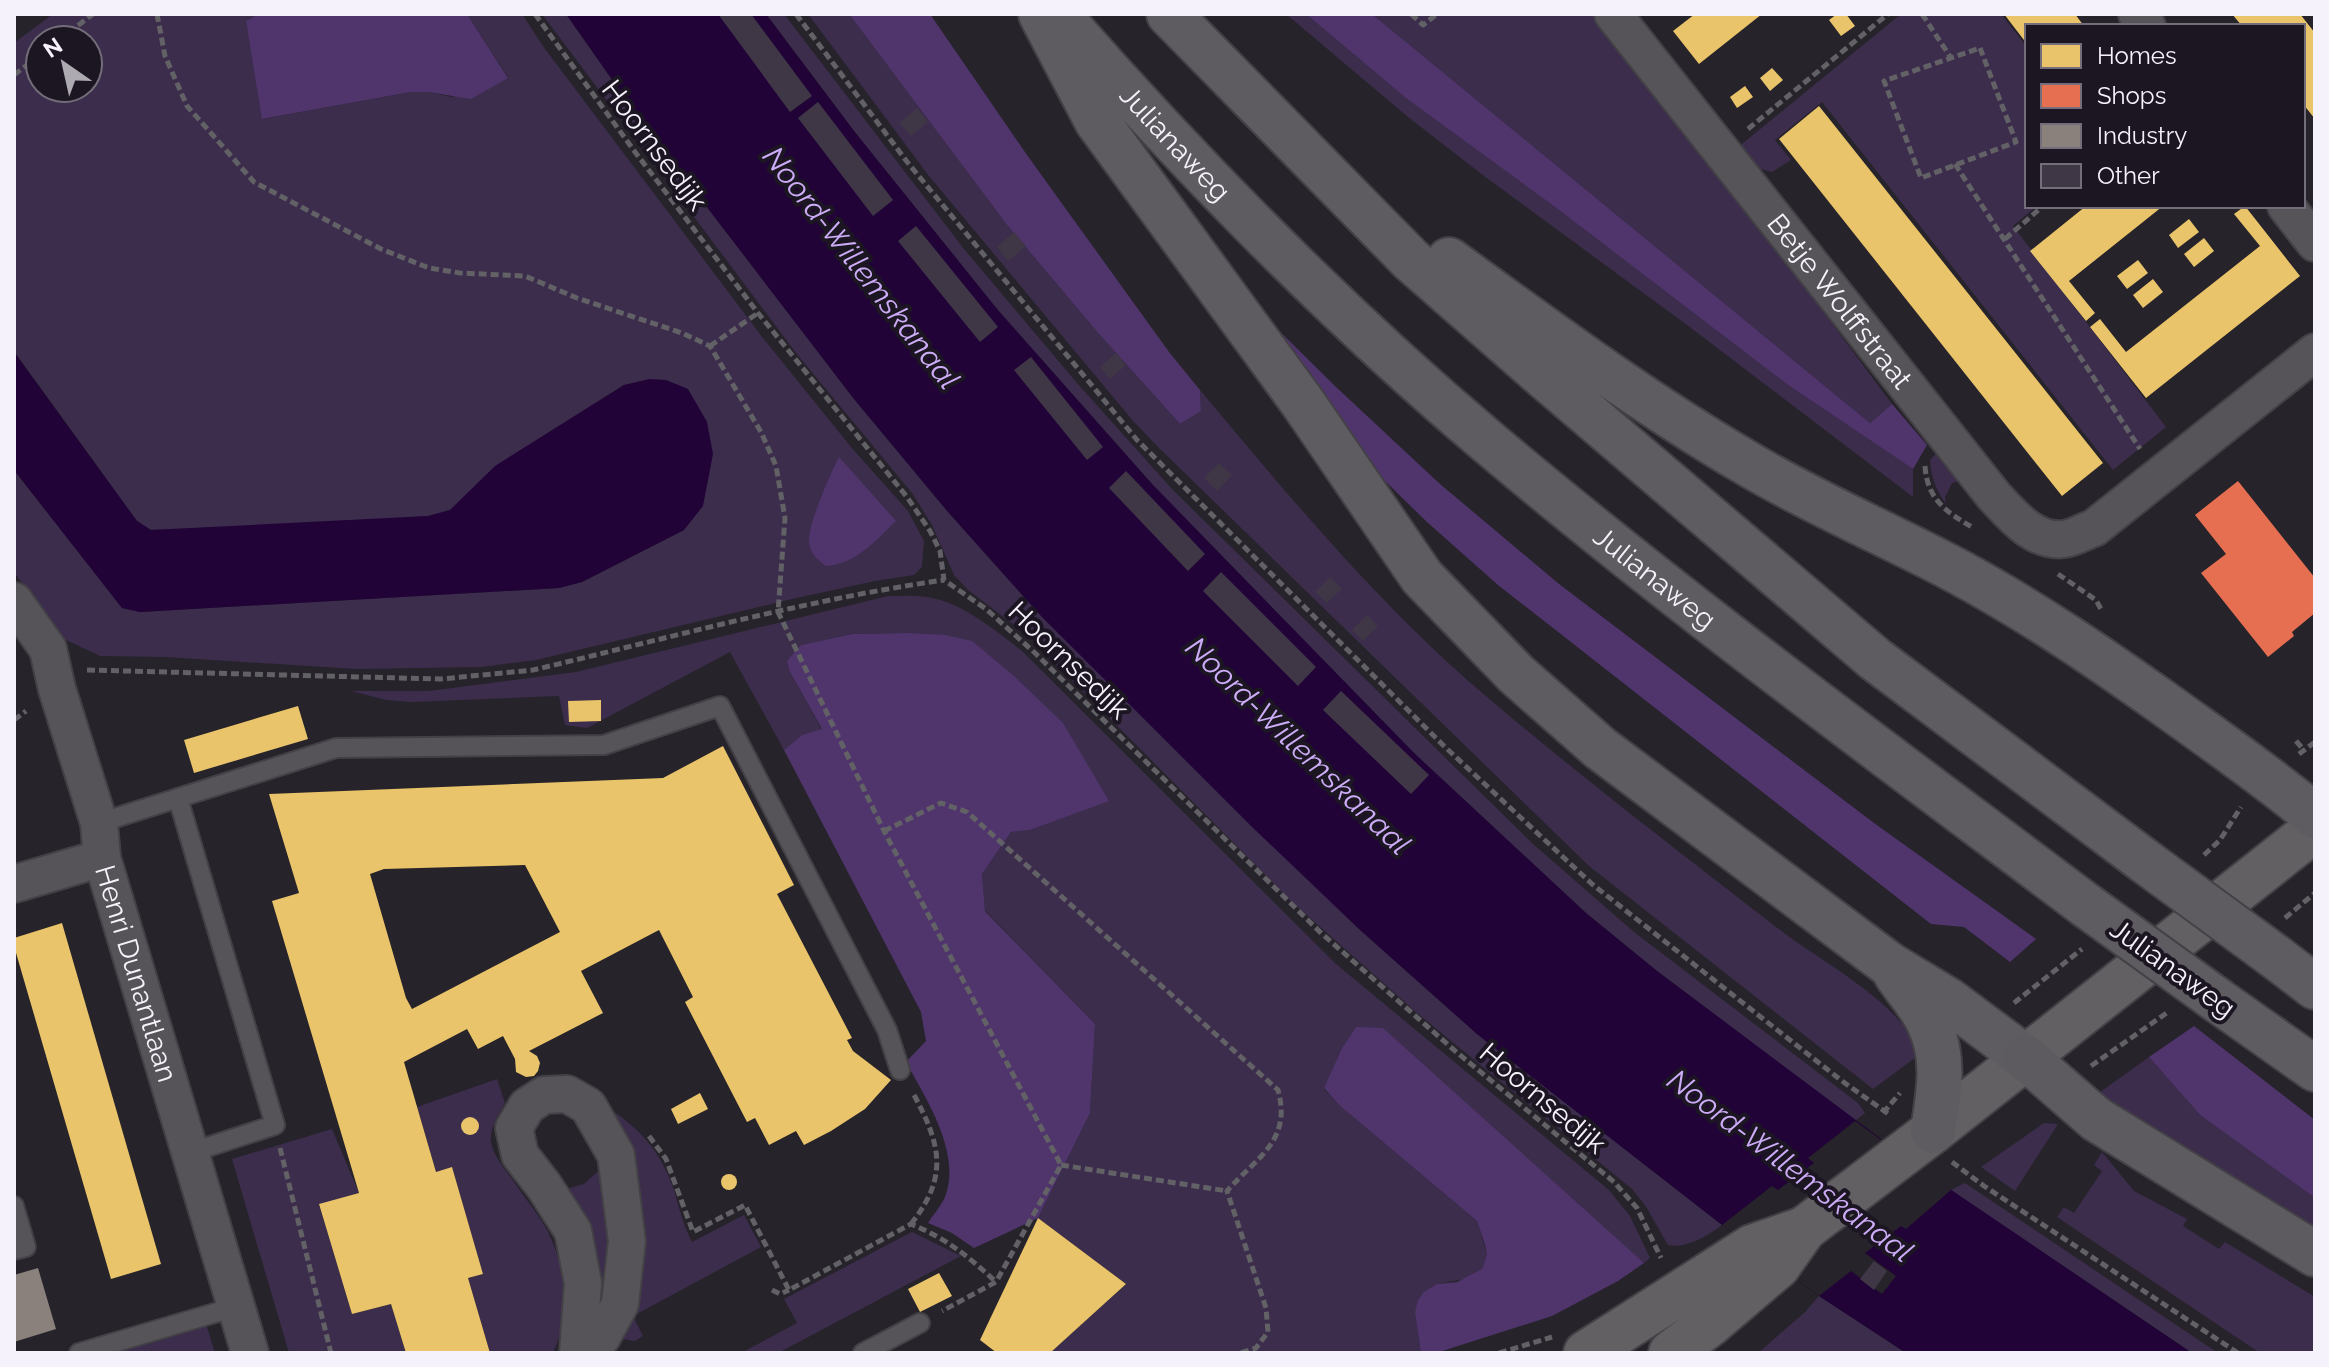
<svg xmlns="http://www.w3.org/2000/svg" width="2329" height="1367" font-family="Raleway,sans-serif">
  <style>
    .green { fill: #3c2d4d; fill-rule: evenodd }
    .forest { fill: #50356d }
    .water { fill: #210338 }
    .pier { fill: #26232a }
    .homes { fill: #e9c46a; fill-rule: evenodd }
    .shops { fill: #e76f51 }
    .industry { fill: #8a817c }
    .building { fill: #3f3746 }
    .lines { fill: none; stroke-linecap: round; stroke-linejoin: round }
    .service-casing { stroke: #434146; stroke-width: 22 }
    .minor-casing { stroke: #434146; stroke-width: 40 }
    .secondary-casing { stroke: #434146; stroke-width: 48 }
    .trunk-casing { stroke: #434146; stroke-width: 48 }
    .motorway-casing { stroke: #434146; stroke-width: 48 }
    .path { stroke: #626165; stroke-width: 5; stroke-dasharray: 8 4; stroke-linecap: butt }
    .service { stroke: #565458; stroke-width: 18 }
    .minor { stroke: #565458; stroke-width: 36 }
    .secondary { stroke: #626063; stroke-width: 44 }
    .trunk { stroke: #5e5c61; stroke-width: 44 }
    .motorway { stroke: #5d5a60; stroke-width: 44 }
    .trunk-bridge-casing { stroke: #434146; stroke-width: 48; stroke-linecap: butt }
    .trunk-bridge { stroke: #5e5c61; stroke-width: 44 }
    .labels { text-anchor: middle; stroke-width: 8; stroke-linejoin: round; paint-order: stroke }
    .street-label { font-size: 28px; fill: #f6f2fb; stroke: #1c1623 }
    .water-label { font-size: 30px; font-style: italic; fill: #cdacf7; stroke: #1c1623 }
  </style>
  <rect width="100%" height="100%" fill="#26232a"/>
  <g class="green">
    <path d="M53,14h206l-13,7 17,98 148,-27h17l24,5 56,-20 -41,-63h55l23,35 218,289 88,109 57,64 16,30 -2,26 -8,8 -39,6 -83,18 -256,61 -55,7 -124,2 -191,-12 -66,-1 -36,-17 -50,-67v-102l108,138 18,4 419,-24 23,-6 102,-52 -34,-151 -26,6 -128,81 -46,44 -22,6 -48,4 -229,10 -14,-9 -123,-170v-308zM40,40h48v48h-48z"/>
    <path d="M542,14h24l75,107 213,278 94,113 94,105 317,312 118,105 245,191c-14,11 -37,24 -54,20l-23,-40 -13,-16 -215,-176 -126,-112 -265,-267 -58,-44 -14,-15 -22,-50 -20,-32 -116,-140z"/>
    <path d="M766,14h18l180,235 113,134 95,106 360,354 102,89 224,171 7,10 -10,8 -198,-150 -71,-58 -172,-160 -262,-269 -155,-175 -143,-178z"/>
    <path d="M808,14h41l158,211 92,109 81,90 21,-13 -1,-21c92,110 184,221 294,313 95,80 193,155 290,230 43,32 109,66 133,113l-2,12 -42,31 -284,-223 -430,-418 -25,-26 -205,-246z"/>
    <path d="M1286,14h20l101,85 148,108 233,178 125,84v28l-222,-169 -207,-152 -76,-59z"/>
    <path d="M1372,14h225l118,152 177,238 -22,19z"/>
    <path d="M1901,14h100l26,33v159h10l-24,20 153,201 -53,43 -291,-368 -47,38 16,20 -19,12 -19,-5 -16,-19z"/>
    <path d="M1940,449l19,32 -7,2 -7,14 1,7c-10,-14 -15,-27 -16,-44z"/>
    <path d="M888,596c13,0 26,-1 39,1 35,5 66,32 94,53l315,314 273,226 21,26 20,42 -6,5 -288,-236 -14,21 -18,41 15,16 138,116 10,33 -5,15 -12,9 -33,6 -22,29 6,40h-371l76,-69 -88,-66 52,-105 5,-89 -110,-114 -3,-36 29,-42 19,-2 79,-30 -202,-167 -55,1 -51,11 -11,27 32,58 -20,5 -18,15 -54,-98 -143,76 -22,-3 -6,-29 -147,6 -26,-2 -35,-9h78l147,-19z"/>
    <path d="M2149,1057l51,58 115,83v42l-219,-145z"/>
    <path d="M497,1079l8,24c-7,11 -16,27 -14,40 4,16 17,30 26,43 10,15 23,30 31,46 18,35 22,86 5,121h-63l-22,-75 15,-4 -31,-106 -16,4 -19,-65z"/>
    <path d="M597,1101c32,19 57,40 72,76 9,21 12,45 23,65l52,-27 17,32 -128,69 10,20 -8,5 -12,-2 -5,-6z"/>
    <path d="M2044,1123l14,1 -43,67 -34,-24z"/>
    <path d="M332,1129l27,64 -40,12 33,109 39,-10 15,49h-117l-57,-194z"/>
    <path d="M2102,1152l32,39 53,28 -4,7 36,23 6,-7 90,55v56h-55l-203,-136 7,-10 10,6 28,-42 -8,-6z"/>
    <path d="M606,1164l8,43 -14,113 -41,-129 25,-7z"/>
    <path d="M1965,1183l253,170h-26l-241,-163z"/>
    <path d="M912,1232l49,24 -183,97h-37l56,-30 -13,-24z"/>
    <path d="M1819,1296l87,57h-148l47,-41z"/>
    <path d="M206,1324l9,29h-107z"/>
  </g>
  <g class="forest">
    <path d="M259,14h208l41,64 -37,21 -43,-7h-17l-149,27 -16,-98z"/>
    <path d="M849,14h81l97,141 142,197 31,38 1,21 -21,13 -81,-90 -92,-109z"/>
    <path d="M1306,14h66l498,409 22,-19 35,41 -14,24 -125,-84 -233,-178 -148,-108z"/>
    <path d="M1260,312l76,75 104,97 119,100 315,239 162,116 -26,23 -46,-35 -33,-3 -433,-339 -71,-63 -79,-77z"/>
    <path d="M839,457l57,64c-21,20 -40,43 -70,45 -9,-7 -17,-13 -17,-26 0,-18 21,-65 30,-83z"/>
    <path d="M907,633l38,2 27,6 42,35 49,47 46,78 -79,29 -19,2 -29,42 3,37 110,113 -5,89 -52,105 -64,30 -22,-15 -24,-10c5,-8 13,-17 17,-26 17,-44 -19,-98 -39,-135l20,-21 -5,-29 -137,-262 18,-15 20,-6 -32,-57 -3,-11 14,-16 51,-11z"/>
    <path d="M2194,1026l121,94v78l-115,-83 -51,-58z"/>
    <path d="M1356,1027l27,1 261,235 -26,18 -66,35 -116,37h-15l-6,-40 3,-13 6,-8 13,-8 20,-2 25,-13 5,-15 -2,-9 -8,-24 -138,-116 -15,-17 18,-40z"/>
  </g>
  <g class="water">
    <path d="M566,14h200l88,117 143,178 155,175 262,269 172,160 71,58 275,206 260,176h-286l-87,-57 -97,-71 -245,-191 -118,-105 -109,-104 -208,-208 -94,-105 -94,-113 -213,-278z"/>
    <path d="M14,352l123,169 14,9 277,-14 22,-6 45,-44 129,-81 26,-6 16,1 22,9 19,33 6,32 -10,52 -19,24 -102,52 -23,6 -419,24 -18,-4 -108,-138z"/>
  </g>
  <path class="pier" d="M1855,1121l96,69 -45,39 -5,-3 -36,27 31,23 -14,18 -31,-23 -32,25 -97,-71 50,-39 6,4 36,-27 -6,-5z"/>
  <g class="homes">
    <path d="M1695,14h67l-63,50 -26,-33z"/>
    <path d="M1837,14h9l9,12 -14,10 -12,-16z"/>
    <path d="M2004,14h71l9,12h-57v18z"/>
    <path d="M2232,14h68l15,19v86l-12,-15v-78h-61z"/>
    <path d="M1772,68l11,12 -13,11 -10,-13z"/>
    <path d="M1745,86l8,11 -16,11 -7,-11z"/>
    <path d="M1819,106l284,357 -41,33 -283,-357z"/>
    <path d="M2086,206h77l-94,75 26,32 -9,8 -56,-70z"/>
    <path d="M2245,206l55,70 -154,122 -56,-71 10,-8 26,33 134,-106 -26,-32z"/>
    <path d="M2189,219l10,13 -21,16 -9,-13z"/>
    <path d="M2204,238l10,13 -20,16 -10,-13z"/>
    <path d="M2138,260l10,13 -21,16 -10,-13z"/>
    <path d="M2153,279l10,13 -20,16 -10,-13z"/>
    <path d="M601,700v21l-32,1 -1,-21z"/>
    <path d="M298,706l10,33 -114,34 -10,-33z"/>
    <path d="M723,746l71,139 -17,9 75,144 -5,2 6,11 38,29 -26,29 -34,22 -27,14 -8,-14 -27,14 -14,-27 -8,4 -62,-120 8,-5 -34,-67 -78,41 22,42 -74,38 8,5 3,7 -2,8 -4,5 -8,1 -10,-5 -1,-13 -12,-23 -25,13 -11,-20 -63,33 32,110 16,-5 31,107 -15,4 22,75h-84l-15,-49 -39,10 -33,-110 40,-11 -87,-292 27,-8 -30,-99 394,-16zM525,865l35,67 -148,77 -6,-11 -36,-124 14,-5z"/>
    <path d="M62,923l99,341 -50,15 -97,-333v-8z"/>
    <path d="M700,1093l8,16 -30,15 -7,-15z"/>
    <circle cx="470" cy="1126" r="9"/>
    <circle cx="729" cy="1182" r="8"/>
    <path d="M1038,1218l88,66 -76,69h-53l-17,-13z"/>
    <path d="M939,1273l13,23 -32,16 -12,-23z"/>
  </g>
  <path class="shops" d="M2238,481l77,97v35l-23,19 2,4 -26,21 -67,-84 25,-19 -31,-39z"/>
  <path class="industry" d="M38,1268l18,61 -42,13v-67z"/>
  <g class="building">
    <path d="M718,14h33l61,82 -22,16z"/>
    <path d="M818,102l75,98 -20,16 -75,-98z"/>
    <path d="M917,108l11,14 -17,14 -12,-13z"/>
    <path d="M916,226l82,101 -18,15 -82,-101z"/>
    <path d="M1014,232l12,14 -18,15 -11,-14z"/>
    <path d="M1116,353l10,12 -16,14 -10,-12z"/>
    <path d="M1031,357l72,90 -16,13 -73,-90z"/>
    <path d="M1219,463l13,12 -15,16 -13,-13z"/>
    <path d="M1126,471l79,83 -17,17 -79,-83z"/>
    <path d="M1221,572l95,95 -18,19 -95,-95z"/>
    <path d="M1330,577l12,12 -15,14 -12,-11z"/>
    <path d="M1367,615l11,11 -15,15 -11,-11z"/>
    <path d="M1341,691l88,84 -18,19 -88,-84z"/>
    <path d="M1874,1261l13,10 -13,19 -14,-11z"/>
  </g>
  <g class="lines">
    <g class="service-casing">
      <g id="service">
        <path d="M178,798l97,327 -86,28"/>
        <path d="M99,823l237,-75 268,-3 116,-39 167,324 13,40"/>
        <path d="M14,1206l12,41 -12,3"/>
        <path d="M79,1353l156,-46"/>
        <path d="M863,1353l57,-30"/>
      </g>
    </g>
    <g class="minor-casing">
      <g id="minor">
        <path id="s1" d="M1613,14l381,482c18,19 40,47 70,43 9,-1 21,-8 30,-11l221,-176"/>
        <path d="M2137,14l10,12"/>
        <path d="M2286,206l29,37"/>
        <path id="s2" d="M14,601l34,48 9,40 42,134 3,35 148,495"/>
        <path d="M14,884l88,-26"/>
        <path d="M578,1353l5,-70 -10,-52 -29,-45 -24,-31 -6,-27 13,-22 17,-11 23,-1 21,12 28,49 11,86 -7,63 -18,33 -13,16"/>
      </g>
    </g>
    <g class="secondary-casing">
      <g id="secondary">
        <path d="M1586,1353l166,-106 52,-18"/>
        <path d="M1671,1353l39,-29 68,-58 26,-37 129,-98 382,-302"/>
      </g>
    </g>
    <g class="trunk-casing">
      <g id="trunk">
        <path d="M1041,14l56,107 206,282 119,174 94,97 84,74 290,217 58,35 78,58"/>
        <path d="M1169,14l242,246 129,113 335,286 271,203"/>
        <path id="s3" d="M1062,19c132,150 273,294 426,423 193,163 397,312 599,464"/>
        <path d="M1449,260c99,72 196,144 301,205 66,39 137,69 205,105 75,40 145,88 214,137 50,36 99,70 146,109"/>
        <path d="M2277,958l38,29"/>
        <path d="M1896,974c10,15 24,30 32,47 18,36 11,72 5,110"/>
        <path d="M2220,1002l95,67"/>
      </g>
    </g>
    <g class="motorway-casing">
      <path id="motorway" d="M2026,1058l70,61 219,135"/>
    </g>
    <g class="path">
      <path d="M157,14l8,42 22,50 67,76 127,67 48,19 31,5 65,3 52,22 105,35 28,13 51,86 15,34 9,52 -7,94 106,219 177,334 -65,117 -54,29"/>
      <path d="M535,14l100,138 123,161 149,184 23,34 10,20 4,29 42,29 49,44 285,279 134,118 160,132 23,26 24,50"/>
      <path d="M796,14l112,149 229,277 308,307 147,137 250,197 48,34"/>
      <path d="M1411,14l12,11 14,-11"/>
      <path d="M1922,14l29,44"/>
      <path d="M59,40l34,-26"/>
      <path d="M1980,48l36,94 -95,36 -37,-97z"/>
      <path d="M14,75l26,-20"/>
      <path d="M1748,129l140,-115"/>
      <path d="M1955,164l185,285"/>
      <path d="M2005,239l38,-33"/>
      <path d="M710,346l48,-33"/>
      <path d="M1925,466c2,33 21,46 47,61"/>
      <path d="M2058,574l38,26 6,11"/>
      <path d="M87,670l354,9 92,-9c136,-32 272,-70 411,-90"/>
      <path d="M14,720l12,-9"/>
      <path d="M2296,741l8,9"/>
      <path d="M2299,754l16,-12"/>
      <path d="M884,831l57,-28 26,9 311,278c14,51 -21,67 -51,101l39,117 2,24 -12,16 -16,5"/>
      <path d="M2204,855l16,-15 21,-33"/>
      <path d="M2285,918l30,-25"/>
      <path d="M2014,1003l68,-54"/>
      <path d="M2091,1066l77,-54"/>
      <path d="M1883,1113l17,-20"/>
      <path d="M649,1136l17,23 27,73 52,-27 44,85 122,-66c36,15 57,32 85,58"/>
      <path d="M280,1148l51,205"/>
      <path d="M1952,1162l32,24 254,167"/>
      <path d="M1061,1165l166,26"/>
      <path d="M911,1224c38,-48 30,-79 2,-131"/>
      <path d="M772,1290l8,4 9,-4"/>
      <path d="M1499,1353l53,-16"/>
    </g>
    <use href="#service" class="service"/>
    <use href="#minor" class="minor"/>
    <use href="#secondary" class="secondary"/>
    <use href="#trunk" class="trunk"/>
    <use href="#motorway" class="motorway"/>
    <g class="trunk-bridge-casing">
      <g id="trunk-bridge">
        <path d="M2146,862l131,96"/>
        <path d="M2087,906l133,96"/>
      </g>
    </g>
    <use href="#trunk-bridge" class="trunk-bridge"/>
  </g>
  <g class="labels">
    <g class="street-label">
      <text dy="10" stroke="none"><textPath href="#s3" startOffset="168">Julianaweg</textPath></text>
      <text transform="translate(655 145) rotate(53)" y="10">Hoornsedijk</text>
      <text dy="10" stroke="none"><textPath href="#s1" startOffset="366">Betje Wolffstraat</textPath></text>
      <text dy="10" stroke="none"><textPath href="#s3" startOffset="816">Julianaweg</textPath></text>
      <text transform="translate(1069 660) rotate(44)" y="10">Hoornsedijk</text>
      <text transform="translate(2173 968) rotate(36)" y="10">Julianaweg</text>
      <text dy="10" stroke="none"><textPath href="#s2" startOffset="396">Henri Dunantlaan</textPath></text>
      <text transform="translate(1543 1098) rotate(40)" y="10">Hoornsedijk</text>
    </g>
    <g class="water-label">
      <text transform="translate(861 268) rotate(52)" y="10">Noord-Willemskanaal</text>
      <text transform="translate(1298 746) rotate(44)" y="10">Noord-Willemskanaal</text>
      <text transform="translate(1790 1166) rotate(37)" y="10">Noord-Willemskanaal</text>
    </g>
  </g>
  <rect width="2329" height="1367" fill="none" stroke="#f6f2fb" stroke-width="32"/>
  <rect x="2025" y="24" width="280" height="184" fill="#1c1623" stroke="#736e79" stroke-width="2"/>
  <rect x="2041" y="44" width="40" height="24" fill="#e9c46a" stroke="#736e79" stroke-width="2"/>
  <text x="2097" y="64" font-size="24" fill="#f6f2fb">Homes</text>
  <rect x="2041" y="84" width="40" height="24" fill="#e76f51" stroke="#736e79" stroke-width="2"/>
  <text x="2097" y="104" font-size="24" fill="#f6f2fb">Shops</text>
  <rect x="2041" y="124" width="40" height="24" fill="#8a817c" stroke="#736e79" stroke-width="2"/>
  <text x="2097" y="144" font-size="24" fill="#f6f2fb">Industry</text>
  <rect x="2041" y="164" width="40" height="24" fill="#3f3746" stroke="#736e79" stroke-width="2"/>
  <text x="2097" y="184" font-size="24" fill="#f6f2fb">Other</text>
  <g transform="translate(64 64) rotate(326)"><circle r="38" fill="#1c1623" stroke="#736e79" stroke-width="2"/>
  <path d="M0-6L14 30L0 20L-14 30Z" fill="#adaab2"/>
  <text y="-12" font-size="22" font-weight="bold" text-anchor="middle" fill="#f6f2fb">N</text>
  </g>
</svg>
